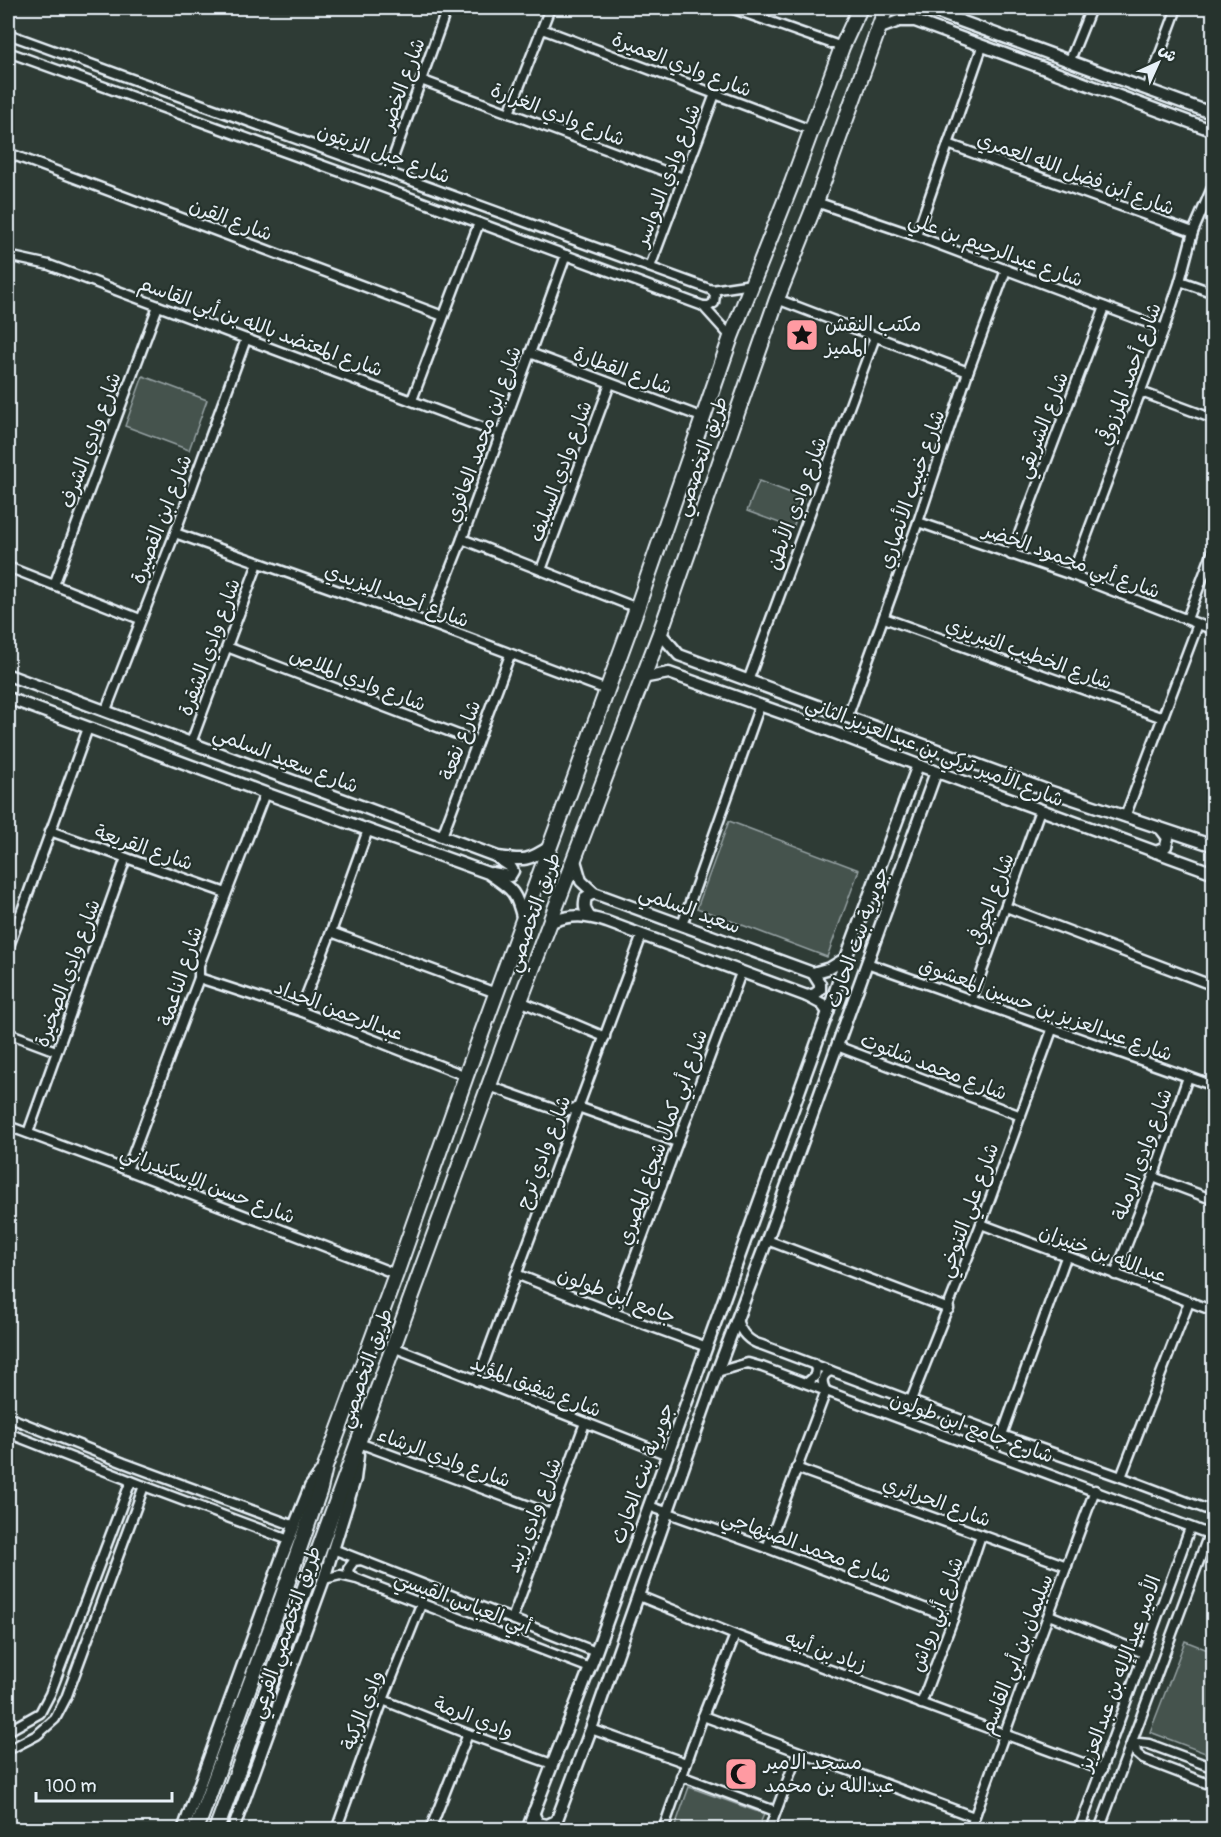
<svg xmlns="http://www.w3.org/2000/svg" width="1221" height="1837" font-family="Pangolin,'Playpen Sans Arabic',sans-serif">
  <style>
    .green { fill: #45524e; stroke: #96a2a3; stroke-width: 1.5 }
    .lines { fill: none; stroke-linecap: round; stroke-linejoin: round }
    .minor-casing { stroke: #e8f1f8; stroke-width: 13 }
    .tertiary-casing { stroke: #e8f1f8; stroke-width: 15 }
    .primary-casing { stroke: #e8f1f8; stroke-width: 18 }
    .minor { stroke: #26332d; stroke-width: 8 }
    .tertiary { stroke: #26332d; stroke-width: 10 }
    .primary { stroke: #26332d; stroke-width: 14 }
    .labels { text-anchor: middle; stroke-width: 4.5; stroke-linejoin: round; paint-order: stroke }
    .street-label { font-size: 20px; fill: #e8f1f8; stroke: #26332d }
    .poi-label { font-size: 20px; fill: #e8f1f8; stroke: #26332d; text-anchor: start }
  </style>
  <rect width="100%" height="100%" fill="#2e3b35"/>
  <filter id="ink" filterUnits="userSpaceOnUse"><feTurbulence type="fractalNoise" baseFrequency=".0167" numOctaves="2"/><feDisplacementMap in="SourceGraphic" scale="12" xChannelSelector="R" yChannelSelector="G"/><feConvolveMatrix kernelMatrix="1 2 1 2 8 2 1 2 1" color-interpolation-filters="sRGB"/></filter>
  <g filter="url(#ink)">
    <g class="green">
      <path d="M143,376l64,24 -18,50 -64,-24z"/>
      <path d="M759,481l45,17 -11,30 -46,-17z"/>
      <path d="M729,821l130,49 -32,87 -130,-49z"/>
      <path d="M1185,1641l28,11v104l-63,-24z"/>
      <path d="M689,1787l75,27 -6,15h-84z"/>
    </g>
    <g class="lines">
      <g class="minor-casing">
        <g id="minor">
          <path d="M731,8l111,39"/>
          <path d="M542,29l269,101"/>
          <path d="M8,34l704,256 40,-6"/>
          <path d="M8,52l374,135 321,119 28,31"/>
          <path d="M1070,60l21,-52"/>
          <path d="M421,80l262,98"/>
          <path d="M1147,89l30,-81"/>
          <path d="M509,113l41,-105"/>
          <path d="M948,144l245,88"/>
          <path d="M8,153l435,163"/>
          <path d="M388,172l59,-164"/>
          <path d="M816,202l100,34 248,93"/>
          <path d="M916,236l66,-189"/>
          <path d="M8,256l41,9 451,169"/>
          <path d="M650,267l65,-173"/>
          <path d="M1180,281l34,12"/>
          <path d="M777,299l191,73"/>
          <path d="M703,306h6l5,-3 1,-8 -3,-5"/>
          <path d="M530,353l174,65"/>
          <path d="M1141,392l73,27"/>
          <path d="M412,400l67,-177"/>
          <path d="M918,522l154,53 142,55"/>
          <path d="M175,533l254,90 178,67"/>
          <path d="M462,539l175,69"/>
          <path d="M1011,555l94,-248"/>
          <path d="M8,567l132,52"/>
          <path d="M541,570l69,-186"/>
          <path d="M1072,575l92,-246 16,-48 13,-49 21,-49"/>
          <path d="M54,585l104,-279"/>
          <path d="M884,618l279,100"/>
          <path d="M1187,619l27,-71"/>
          <path d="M429,623l33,-84 104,-284"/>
          <path d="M227,647l250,95"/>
          <path d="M748,681l127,-344"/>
          <path d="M106,710l69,-177 71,-194"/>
          <path d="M847,718l71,-196 50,-150 38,-102"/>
          <path d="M191,743l67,-180"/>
          <path d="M1125,817l73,-193"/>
          <path d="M50,831l176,62"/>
          <path d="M442,836l68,-181"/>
          <path d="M1006,907l208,79"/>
          <path d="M682,925l78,-220"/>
          <path d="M331,932l165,61"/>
          <path d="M8,949l80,-221"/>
          <path d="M867,963l347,123"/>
          <path d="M199,978l101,33 166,65"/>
          <path d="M972,999l68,-189"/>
          <path d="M520,1001l85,36"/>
          <path d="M300,1011l31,-79 37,-102"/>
          <path d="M8,1033l48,18"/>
          <path d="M837,1046l184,70"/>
          <path d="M489,1086l73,26 16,-5 99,35"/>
          <path d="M8,1126l119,44 269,104"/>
          <path d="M28,1133l98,-275"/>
          <path d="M127,1170l72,-192v-13l66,-172"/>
          <path d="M1153,1177l61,23"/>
          <path d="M981,1224l233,87"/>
          <path d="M767,1240l182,69"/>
          <path d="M516,1274l98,39 93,34"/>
          <path d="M1115,1275l38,-98 35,-100"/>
          <path d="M614,1313l127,-340"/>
          <path d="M737,1319c3,13 12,23 25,26l240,90 119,42 93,35"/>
          <path d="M393,1347l275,108"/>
          <path d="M717,1372l31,-9 14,4 452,169"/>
          <path d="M477,1381l165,-446"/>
          <path d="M807,1383l8,-7 1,-7 -2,-5"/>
          <path d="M911,1400l70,-176 71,-194"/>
          <path d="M8,1417l116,46 171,63"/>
          <path d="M8,1433l136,53 145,54"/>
          <path d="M1002,1435l64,-178"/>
          <path d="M359,1443l192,71"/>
          <path d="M796,1468l271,98"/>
          <path d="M1121,1477l68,-175"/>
          <path d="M649,1506l118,42 186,71"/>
          <path d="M767,1548l59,-157c-5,-9 -5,-16 5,-20"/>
          <path d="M333,1549l263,103"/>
          <path d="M355,1578l-6,-4 -1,-5 6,-8 7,-1"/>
          <path d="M324,1579l16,-4 17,4 233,89"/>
          <path d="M639,1596l96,39 367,135"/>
          <path d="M1049,1615l95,38"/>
          <path d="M512,1619l73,-196"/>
          <path d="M383,1700l85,34 84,30"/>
          <path d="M921,1704l32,-85 28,-84"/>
          <path d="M703,1716l271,101"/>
          <path d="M591,1729l95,34"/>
          <path d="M8,1731l32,-18 10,-19 81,-213"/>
          <path d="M8,1750l29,-15 18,-16 11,-21 78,-212"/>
          <path d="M1214,1768l-65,-24 -10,-1 -4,2 1,8 7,6 71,27"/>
          <path d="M681,1776l94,35"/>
          <path d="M336,1830l47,-130 39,-98"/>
          <path d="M430,1830l38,-96"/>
          <path d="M663,1830l40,-114 32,-81"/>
          <path d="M769,1830l29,-77"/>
          <path d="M970,1830c40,-114 83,-227 125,-340"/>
          <path d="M1079,1830l111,-302"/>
          <path d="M1099,1830l110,-296"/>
        </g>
      </g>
      <g class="tertiary-casing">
        <g id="tertiary">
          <path d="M925,8l289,106"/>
          <path d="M880,28l19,-7h16l299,110"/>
          <path d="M660,633l19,22 370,136 165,55"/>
          <path d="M8,675l490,182c27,4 30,4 53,-11"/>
          <path d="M642,678l27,-5 130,46 119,46 296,108"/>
          <path d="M8,698l257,95 223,80c25,17 28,18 35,47"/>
          <path d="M1156,852l7,-3 3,-3 2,-8 -7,-9"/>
          <path d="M574,857l7,24 13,12 219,80 17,-5 16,-10"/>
          <path d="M492,873l18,3 3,-5 -3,-5 -12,-8"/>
          <path d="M589,916c-5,-7 -5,-11 -3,-19l8,-4"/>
          <path d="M551,922c22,-8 34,-7 56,0l200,74 15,8 6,8"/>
          <path d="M807,996l8,-2 5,-4v-6l-7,-11"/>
          <path d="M534,1811v4l4,8 9,2 9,-4"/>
          <path d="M183,1830l99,-273 28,-70 13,-18"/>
          <path d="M233,1830l91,-251 31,-100 3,-24"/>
          <path d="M527,1830l69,-178 232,-640 18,-54 72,-193"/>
          <path d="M553,1830l38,-101 126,-357 50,-132 169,-468"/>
        </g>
      </g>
      <g class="primary-casing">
        <g id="primary">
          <path d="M196,1830l86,-232 38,-109 5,-22 71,-193 70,-198 171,-468 94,-271 61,-154 50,-136 18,-39"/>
          <path d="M216,1830l304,-829 140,-368 117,-334 39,-97 70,-194"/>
        </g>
      </g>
      <use href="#minor" class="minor"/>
      <use href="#tertiary" class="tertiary"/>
      <use href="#primary" class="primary"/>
    </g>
  </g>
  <defs>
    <g id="sight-square" transform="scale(1.725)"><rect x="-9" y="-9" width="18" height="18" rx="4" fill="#ff9aa2" stroke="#26332d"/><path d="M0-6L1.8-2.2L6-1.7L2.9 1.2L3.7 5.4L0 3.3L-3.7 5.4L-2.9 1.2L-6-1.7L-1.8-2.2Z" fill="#111"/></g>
    <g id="mosque-square" transform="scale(1.725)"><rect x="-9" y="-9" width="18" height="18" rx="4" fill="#ff9aa2" stroke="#26332d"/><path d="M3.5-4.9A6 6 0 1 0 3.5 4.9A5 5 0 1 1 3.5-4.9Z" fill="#111"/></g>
  </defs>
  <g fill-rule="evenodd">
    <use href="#sight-square" x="802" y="335"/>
    <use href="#mosque-square" x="741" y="1774"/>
  </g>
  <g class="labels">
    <g class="street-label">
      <text transform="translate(682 64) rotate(21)" y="7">شارع وادي العميرة</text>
      <text transform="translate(402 84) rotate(-70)" y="7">شارع الخضر</text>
      <text transform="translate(558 114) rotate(21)" y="7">شارع وادي الغرارة</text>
      <text transform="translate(384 153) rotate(20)" y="7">شارع جبل الزيتون</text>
      <text transform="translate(1076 173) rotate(20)" y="7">شارع أبن فضل الله العمري</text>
      <text transform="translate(667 175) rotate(-69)" y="7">شارع وادي الدواسر</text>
      <text transform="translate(231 219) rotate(21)" y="7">شارع القرن</text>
      <text transform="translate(996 249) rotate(20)" y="7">شارع عبدالرحيم بن علي</text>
      <text transform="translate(261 326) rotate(20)" y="7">شارع المعتضد بالله بن أبي القاسم</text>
      <text transform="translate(623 370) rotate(20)" y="7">شارع القطارة</text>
      <text transform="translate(1129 374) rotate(-70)" y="7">شارع أحمد المرزوقي</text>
      <text transform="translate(1042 425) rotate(-69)" y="7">شارع الشريقي</text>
      <text transform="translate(483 434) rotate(-70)" y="7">شارع ابن محمد العافري</text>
      <text transform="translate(90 440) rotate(-70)" y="7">شارع وادي الشرف</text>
      <text transform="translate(701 456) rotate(-71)" y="7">طريق التخصصي</text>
      <text transform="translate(560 471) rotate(-70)" y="7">شارع وادي السليف</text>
      <text transform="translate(911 489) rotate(-71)" y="7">شارع خبيب الأنصاري</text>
      <text transform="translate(796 503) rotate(-70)" y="7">شارع وادي الأبطن</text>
      <text transform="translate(161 519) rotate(-69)" y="7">شارع ابن القصيرة</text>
      <text transform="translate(1072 560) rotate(20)" y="7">شارع أبي محمود الخضر</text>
      <text transform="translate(397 595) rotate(20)" y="7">شارع أحمد اليزيدي</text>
      <text transform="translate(209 647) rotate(-70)" y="7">شارع وادي الشقرة</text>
      <text transform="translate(1029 653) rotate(20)" y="7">شارع الخطيب التبريزي</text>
      <text transform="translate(358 679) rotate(21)" y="7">شارع وادي الملاص</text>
      <text transform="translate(460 740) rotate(-70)" y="7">شارع نقعة</text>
      <text transform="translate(935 751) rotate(21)" y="7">شارع الأمير تركي بن عبدالعزيز الثاني</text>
      <text transform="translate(286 759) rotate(21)" y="7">شارع سعيد السلمي</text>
      <text transform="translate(144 847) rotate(19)" y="7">شارع القريعة</text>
      <text transform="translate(991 899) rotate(-70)" y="7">شارع الجوفي</text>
      <text transform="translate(690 909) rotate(20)" y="7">سعيد السلمي</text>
      <text transform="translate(533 912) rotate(-70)" y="7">طريق التخصصي</text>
      <text transform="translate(857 937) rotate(-70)" y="7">جويرية بنت الحارث</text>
      <text transform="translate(67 973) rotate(-70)" y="7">شارع وادي الصخيرة</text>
      <text transform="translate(180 976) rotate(-72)" y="7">شارع الناعمة</text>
      <text transform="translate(1046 1009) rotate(20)" y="7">شارع عبدالعزيز بن حسين المعشوق</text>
      <text transform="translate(339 1010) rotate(21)" y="7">عبدالرحمن الحداد</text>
      <text transform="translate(934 1066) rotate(21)" y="7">شارع محمد شلتوت</text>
      <text transform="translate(662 1137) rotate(-70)" y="7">شارع أبي كمال شجاع المصري</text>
      <text transform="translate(543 1152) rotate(-69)" y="7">شارع وادي ترج</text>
      <text transform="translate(1142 1154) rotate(-70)" y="7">شارع وادي الرملة</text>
      <text transform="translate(208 1184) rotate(21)" y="7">شارع حسن الإسكندراني</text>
      <text transform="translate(968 1210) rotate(-70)" y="7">شارع علي التنوخي</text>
      <text transform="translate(1103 1253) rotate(20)" y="7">عبدالله بن خنيزان</text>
      <text transform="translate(617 1295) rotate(21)" y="7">جامع ابن طولون</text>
      <text transform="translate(365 1368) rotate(-70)" y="7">طريق التخصصي</text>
      <text transform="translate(536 1386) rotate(21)" y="7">شارع شفيق المؤيد</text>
      <text transform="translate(972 1427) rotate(20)" y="7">شارع جامع ابن طولون</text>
      <text transform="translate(444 1457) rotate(20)" y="7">شارع وادي الرشاء</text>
      <text transform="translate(642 1473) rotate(-70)" y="7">جويرية بنت الحارث</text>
      <text transform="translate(937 1501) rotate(20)" y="7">شارع الحرائري</text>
      <text transform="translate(533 1515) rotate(-69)" y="7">شارع وادي زبيد</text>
      <text transform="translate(807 1546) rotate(20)" y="7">شارع محمد الصنهاجي</text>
      <text transform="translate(463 1602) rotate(21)" y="7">أبي العباس القيسي</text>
      <text transform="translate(936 1614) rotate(-70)" y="7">شارع أبي رواش</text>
      <text transform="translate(285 1632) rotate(-71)" y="7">طريق التخصصي الفرعي</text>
      <text transform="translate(826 1651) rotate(20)" y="7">زياد بن أبيه</text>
      <text transform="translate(1016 1654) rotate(-69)" y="7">سليمان بن أبي القاسم</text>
      <text transform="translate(1119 1673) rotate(-70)" y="7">الأمير عبدالإله بن عبدالعزيز</text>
      <text transform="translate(362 1710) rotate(-69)" y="7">وادي الركبة</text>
      <text transform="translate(474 1717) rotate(21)" y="7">وادي الرمة</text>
    </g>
    <g class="poi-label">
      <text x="825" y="331">مكتب النقش<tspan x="825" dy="23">المميز</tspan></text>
      <text x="764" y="1769">مسجد الامير<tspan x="764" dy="23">عبدالله بن محمد</tspan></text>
    </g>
  </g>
  <rect width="1221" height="1837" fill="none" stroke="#26332d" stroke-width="30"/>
  <rect x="15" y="15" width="1191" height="1807" fill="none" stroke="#e8f1f8" stroke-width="2" filter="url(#ink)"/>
  <g transform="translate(1158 63) rotate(45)" stroke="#26332d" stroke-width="4.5" paint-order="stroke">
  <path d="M0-4.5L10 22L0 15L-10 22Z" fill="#e8f1f8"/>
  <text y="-9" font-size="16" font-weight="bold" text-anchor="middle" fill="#e8f1f8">ش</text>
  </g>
  <path d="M36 1792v9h136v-9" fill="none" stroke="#e8f1f8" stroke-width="3"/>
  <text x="45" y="1792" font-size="18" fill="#e8f1f8" stroke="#26332d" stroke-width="4.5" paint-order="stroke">100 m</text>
</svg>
